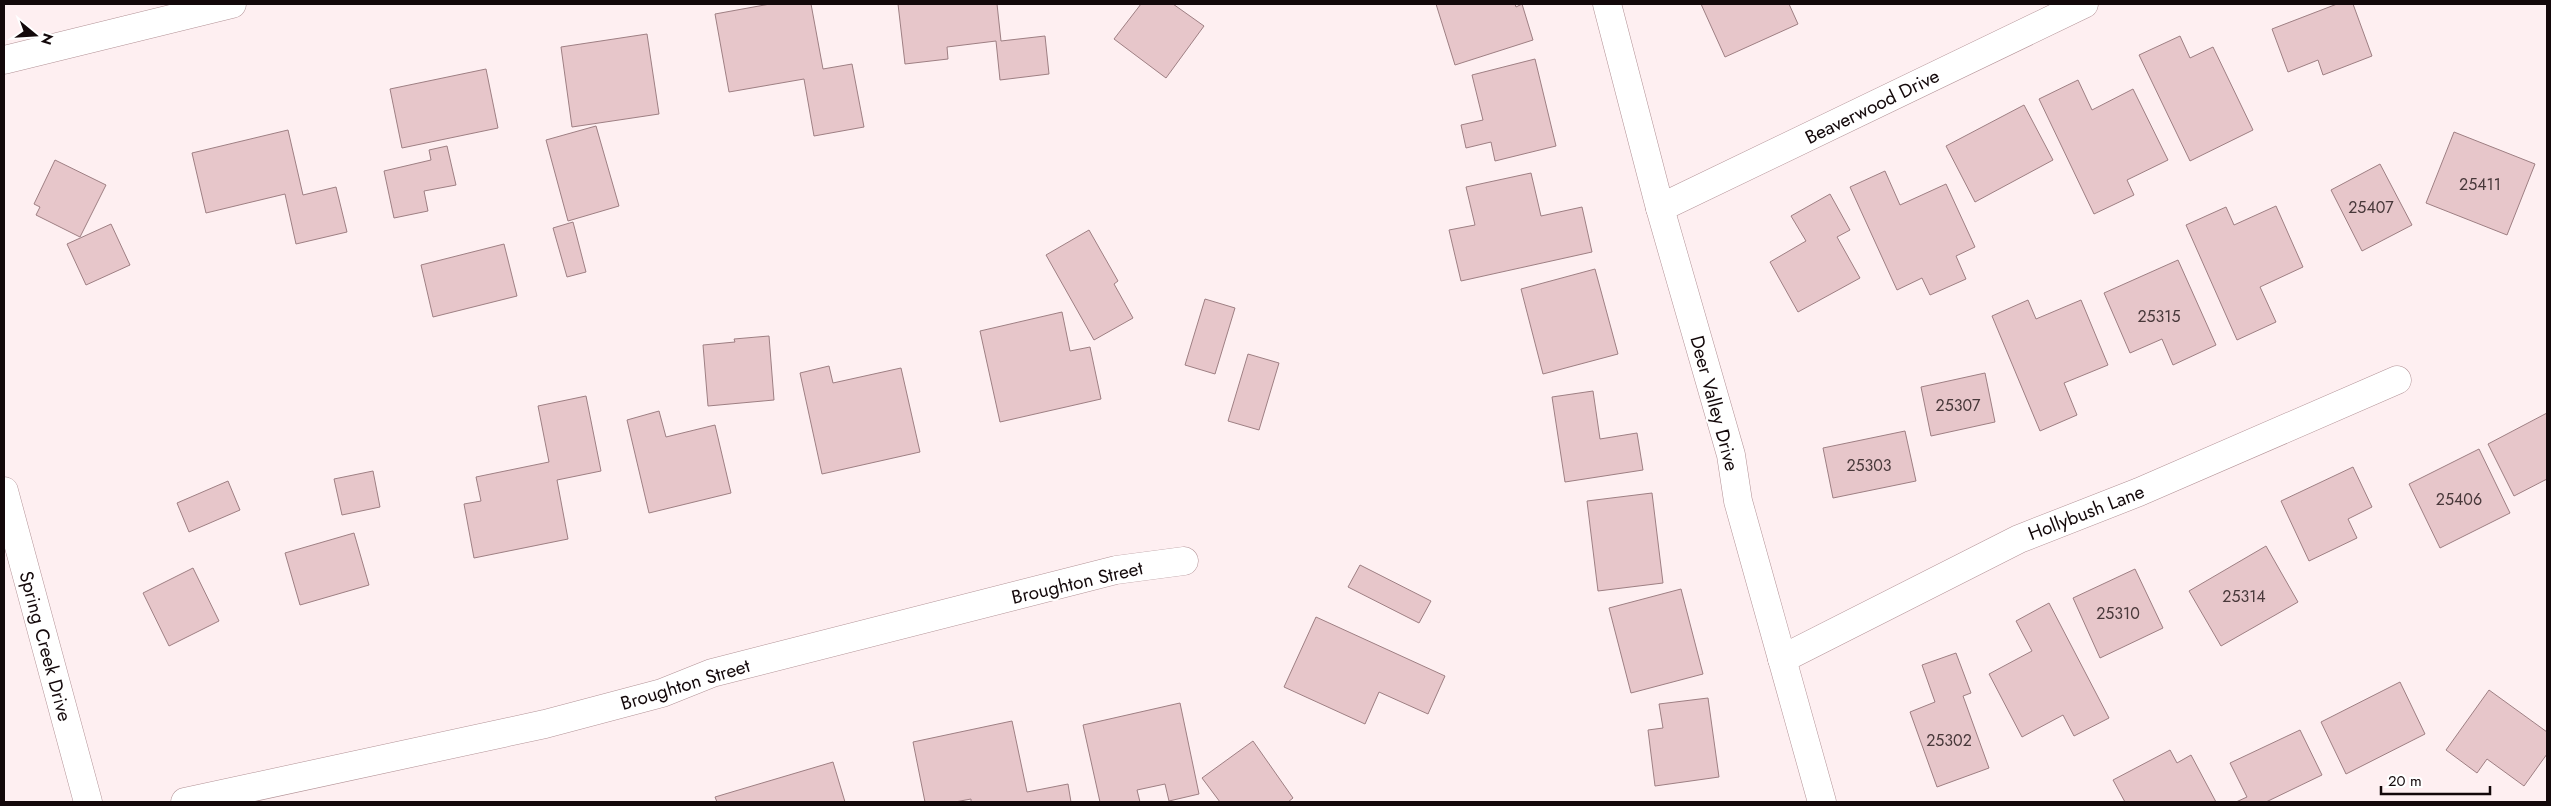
<svg xmlns="http://www.w3.org/2000/svg" width="2551" height="806" font-family="Jost,sans-serif">
  <style>
    .building { fill: #e7c6ca; stroke: #9e7f83 }
    .lines { fill: none; stroke-linecap: round; stroke-linejoin: round }
    .minor-casing { stroke: #b39397; stroke-width: 29 }
    .minor { stroke: #fff; stroke-width: 28 }
    .labels { text-anchor: middle; stroke-width: 4.5; stroke-linejoin: round; paint-order: stroke }
    .number-label { font-size: 16px; fill: #48383a }
    .street-label { font-size: 19px; fill: #13080a; stroke: #fff }
  </style>
  <rect width="100%" height="100%" fill="#feeff1"/>
  <g class="building">
    <path d="M770,4h41l12,65 29,-5 12,63 -50,9 -10,-57 -75,13 -14,-78z"/>
    <path d="M898,4h99l4,37 44,-5 4,38 -49,6 -4,-39 -49,6 1,12 -43,5z"/>
    <path d="M1141,4h32l31,22 -38,52 -52,-39z"/>
    <path d="M1436,4h79l1,3 6,-3 11,36 -78,25z"/>
    <path d="M1701,4h88l9,20 -73,33z"/>
    <path d="M2337,4h16l19,52 -49,19 -5,-15 -30,12 -16,-43z"/>
    <path d="M647,34l12,80 -87,13 -11,-80z"/>
    <path d="M2180,36l10,22 23,-11 40,83 -63,31 -51,-106z"/>
    <path d="M1535,59l21,87 -61,15 -4,-19 -25,6 -5,-23 22,-5 -11,-45z"/>
    <path d="M486,69l12,59 -96,20 -12,-59z"/>
    <path d="M2078,80l14,30 41,-21 35,71 -41,20 7,15 -40,19 -55,-115z"/>
    <path d="M2024,105l29,55 -78,42 -29,-56z"/>
    <path d="M596,126l23,80 -51,15 -22,-81z"/>
    <path d="M288,130l15,65 33,-8 11,45 -51,12 -11,-50 -79,19 -14,-60z"/>
    <path d="M2454,132l81,32 -28,71 -81,-32z"/>
    <path d="M447,146l9,39 -32,6 4,20 -34,7 -10,-47 47,-11 -2,-10z"/>
    <path d="M55,160l51,25 -26,52 -44,-22 4,-8 -6,-3z"/>
    <path d="M2380,164l32,61 -50,26 -31,-61z"/>
    <path d="M1885,171l15,34 46,-21 29,63 -19,9 10,23 -36,16 -8,-17 -25,12 -47,-103z"/>
    <path d="M1531,173l10,43 41,-9 10,45 -131,29 -12,-51 26,-5 -9,-38z"/>
    <path d="M1830,194l20,36 -13,7 23,41 -62,34 -28,-50 36,-21 -15,-25z"/>
    <path d="M2276,206l27,61 -43,20 16,35 -39,18 -51,-115 40,-18 8,18z"/>
    <path d="M573,222l13,50 -19,5 -14,-49z"/>
    <path d="M111,224l19,41 -44,20 -19,-41z"/>
    <path d="M1089,230l29,51 -4,3 19,34 -39,22 -48,-85z"/>
    <path d="M504,244l13,52 -84,21 -12,-52z"/>
    <path d="M2178,260l38,85 -43,20 -11,-26 -32,14 -26,-60z"/>
    <path d="M1595,269l23,85 -75,20 -22,-85z"/>
    <path d="M1205,299l30,9 -20,66 -30,-9z"/>
    <path d="M2028,300l8,19 45,-19 27,65 -44,18 13,32 -37,16 -48,-115z"/>
    <path d="M1062,312l8,39 20,-4 11,52 -101,23 -20,-91z"/>
    <path d="M769,336l5,64 -66,6 -5,-61 32,-3 -1,-3z"/>
    <path d="M1248,354l31,9 -20,67 -31,-9z"/>
    <path d="M829,366l4,17 68,-15 19,84 -98,22 -22,-101z"/>
    <path d="M1985,373l10,49 -64,14 -10,-49z"/>
    <path d="M1593,391l7,48 37,-6 6,37 -78,12 -13,-85z"/>
    <path d="M586,396l15,75 -44,9 11,59 -94,19 -10,-54 17,-3 -5,-24 73,-15 -11,-56z"/>
    <path d="M659,411l7,26 49,-12 16,68 -82,20 -22,-93z"/>
    <path d="M2547,413v66l-33,17 -26,-52z"/>
    <path d="M1905,431l11,50 -83,17 -10,-50z"/>
    <path d="M2479,449l31,64 -70,35 -31,-64z"/>
    <path d="M2353,467l19,40 -24,12 9,19 -48,23 -28,-60z"/>
    <path d="M373,471l7,36 -38,8 -8,-36z"/>
    <path d="M228,481l12,29 -51,22 -12,-29z"/>
    <path d="M1652,493l11,90 -65,8 -11,-90z"/>
    <path d="M354,533l15,52 -69,20 -15,-52z"/>
    <path d="M2266,546l32,56 -77,44 -32,-55z"/>
    <path d="M1360,565l71,36 -12,22 -71,-36z"/>
    <path d="M193,568l26,53 -50,25 -26,-53z"/>
    <path d="M2135,569l28,59 -63,30 -27,-60z"/>
    <path d="M1681,589l22,85 -72,19 -22,-85z"/>
    <path d="M2049,603l60,115 -35,18 -11,-21 -41,22 -33,-63 43,-23 -16,-30z"/>
    <path d="M1316,617l129,59 -17,38 -49,-22 -14,32 -81,-37z"/>
    <path d="M1956,653l15,40 -8,3 26,72 -52,19 -27,-75 25,-10 -13,-37z"/>
    <path d="M2400,682l25,52 -79,40 -25,-52z"/>
    <path d="M2489,690l58,42v22l-23,32 -37,-27 -10,14 -31,-23z"/>
    <path d="M1708,698l11,79 -64,9 -7,-56 15,-2 -4,-24z"/>
    <path d="M1180,703l19,91 -30,7 -4,-17 -28,6 3,12h-40l-17,-77z"/>
    <path d="M1012,721l15,71 41,-8 3,18h-100v-3l-16,3h-30l-12,-60z"/>
    <path d="M2300,730l22,45 -56,27h-30l11,-5 -17,-34z"/>
    <path d="M1253,741l40,57 -5,4h-68l-18,-24z"/>
    <path d="M2170,750l7,13 14,-8 25,47h-91l-12,-22z"/>
    <path d="M833,762l12,40h-128l-2,-5z"/>
  </g>
  <g class="lines">
    <g class="minor-casing">
      <g id="minor">
        <path d="M1607,4l53,204 71,247 7,46 84,301"/>
        <path d="M4,60l228,-56"/>
        <path d="M1660,208l424,-204"/>
        <path d="M4,491l84,311"/>
        <path d="M1782,659l237,-120 120,-47 258,-112"/>
        <path d="M185,802l360,-78 117,-31 50,-20 404,-103 68,-9"/>
      </g>
    </g>
    <use href="#minor" class="minor"/>
  </g>
  <g class="labels">
    <g class="number-label">
      <text x="2480" y="190">25411</text>
      <text x="2371" y="213">25407</text>
      <text x="2159" y="322">25315</text>
      <text x="1958" y="411">25307</text>
      <text x="1869" y="471">25303</text>
      <text x="2459" y="505">25406</text>
      <text x="2244" y="602">25314</text>
      <text x="2118" y="619">25310</text>
      <text x="1949" y="746">25302</text>
    </g>
    <g class="street-label">
      <text transform="translate(1872 106) rotate(-26)" y="7">Beaverwood Drive</text>
      <text transform="translate(1715 403) rotate(75)" y="7">Deer Valley Drive</text>
      <text transform="translate(2086 512) rotate(-21)" y="7">Hollybush Lane</text>
      <text transform="translate(1077 582) rotate(-13)" y="7">Broughton Street</text>
      <text transform="translate(46 646) rotate(75)" y="7">Spring Creek Drive</text>
      <text transform="translate(685 684) rotate(-17)" y="7">Broughton Street</text>
    </g>
  </g>
  <rect width="2551" height="806" fill="none" stroke="#13080a" stroke-width="10"/>
  <g transform="translate(35 35) rotate(108)" stroke="#ffffff" stroke-width="4" paint-order="stroke">
  <path d="M0-4L9 19L0 12L-9 19Z" fill="#13080a"/>
  <text y="-8" font-size="14" font-weight="bold" text-anchor="middle" fill="#13080a">N</text>
  </g>
  <path d="M2381 786v8h109v-8" fill="none" stroke="#13080a" stroke-width="2.5"/>
  <text x="2388" y="786" font-size="15" fill="#13080a" stroke="#ffffff" stroke-width="4" paint-order="stroke">20 m</text>
</svg>
